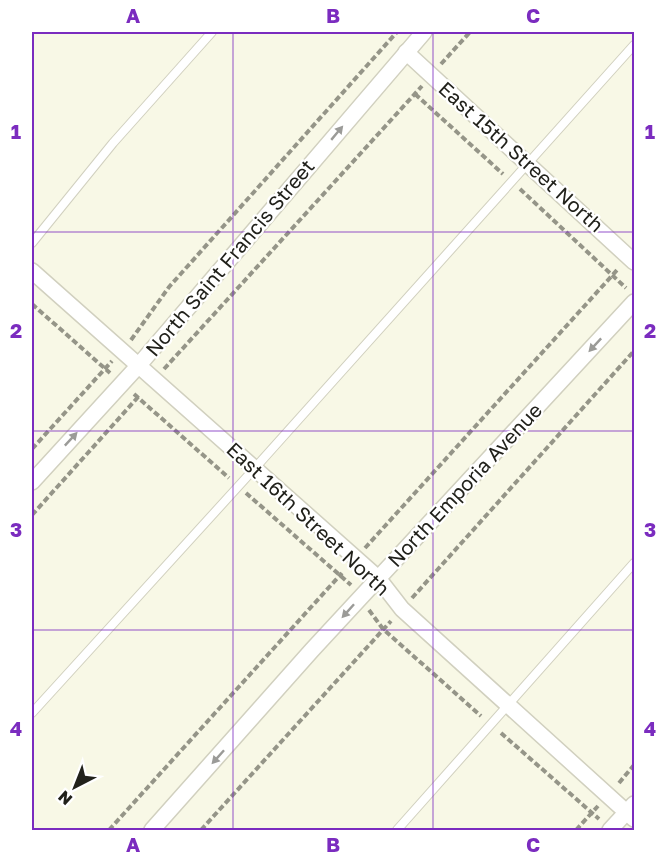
<svg xmlns="http://www.w3.org/2000/svg" width="666" height="862" font-family="'Golos Text',sans-serif">
  <style>
    .lines { fill: none; stroke-linecap: round; stroke-linejoin: round }
    .service-casing { stroke: #d1d0bf; stroke-width: 10 }
    .minor-casing { stroke: #d1d0bf; stroke-width: 18 }
    .path { stroke: #959588; stroke-width: 4; stroke-dasharray: 6 3; stroke-linecap: butt }
    .service { stroke: #fff; stroke-width: 8 }
    .minor { stroke: #fff; stroke-width: 15 }
    .oneway { fill: #9b9b98 }
    .grid { fill: none; stroke: #7b2cbf; stroke-width: 1.5; stroke-opacity: 0.55 }
    .labels { text-anchor: middle; stroke-width: 4.5; stroke-linejoin: round; paint-order: stroke }
    .street-label { font-size: 20px; fill: #21211b; stroke: #fff }
    .neatline { fill: none; stroke: #7b2cbf; stroke-width: 2 }
    .grid-label { font-size: 20px; text-anchor: middle; font-weight: bold; fill: #7b2cbf }
  </style>
  <rect width="100%" height="100%" fill="#f8f8e6"/>
  <g class="lines">
    <g class="service-casing">
      <g id="service">
        <path d="M32,243l81,-100 99,-111"/>
        <path d="M32,713l223,-245 379,-423"/>
        <path d="M397,830l237,-267"/>
      </g>
    </g>
    <g class="minor-casing">
      <g id="minor">
        <path d="M406,52l228,210"/>
        <path d="M32,271l346,307 24,31 232,210"/>
        <path d="M32,482l107,-117 285,-333"/>
        <path d="M152,830l160,-180 322,-348"/>
        <path d="M610,830l24,-26"/>
      </g>
    </g>
    <g class="path">
      <path d="M441,64l29,-32"/>
      <path d="M415,94l88,80"/>
      <path d="M520,189l106,99"/>
      <path d="M32,304l78,69"/>
      <path d="M131,340l38,-53 228,-255"/>
      <path d="M164,369l258,-283"/>
      <path d="M134,394l95,84"/>
      <path d="M32,449l80,-88"/>
      <path d="M246,493l105,92"/>
      <path d="M32,515l107,-119"/>
      <path d="M365,548l253,-279"/>
      <path d="M412,598l222,-247"/>
      <path d="M369,610l14,19 98,87"/>
      <path d="M501,733l98,86"/>
      <path d="M619,783l15,-18"/>
      <path d="M109,830l233,-257"/>
      <path d="M201,830l190,-209"/>
      <path d="M576,830l22,-24"/>
    </g>
    <use href="#service" class="service"/>
    <use href="#minor" class="minor"/>
  </g>
  <defs><path id="oneway-solid" d="M-6-.8H1V-3.2L6.5 0L1 3.2V.8H-6Z" transform="scale(1.5)"/></defs>
  <g class="oneway">
    <use href="#oneway-solid" transform="translate(337 133) rotate(-50)"/>
    <use href="#oneway-solid" transform="translate(595 345) rotate(133)"/>
    <use href="#oneway-solid" transform="translate(71 439) rotate(-47)"/>
    <use href="#oneway-solid" transform="translate(348 611) rotate(132)"/>
    <use href="#oneway-solid" transform="translate(218 757) rotate(132)"/>
  </g>
  <path class="grid" d="M233,32v798M433,32v798M32,232h602M32,431h602M32,630h602"/>
  <g class="labels">
    <g class="street-label">
      <text transform="translate(521 157) rotate(42)" y="7">East 15th Street North</text>
      <text transform="translate(230 258) rotate(-50)" y="7">North Saint Francis Street</text>
      <text transform="translate(465 485) rotate(-47)" y="7">North Emporia Avenue</text>
      <text transform="translate(308 519) rotate(43)" y="7">East 16th Street North</text>
    </g>
  </g>
  <rect width="666" height="862" fill="none" stroke="#ffffff" stroke-width="66"/>
  <g transform="translate(75 787) rotate(222)" stroke="#ffffff" stroke-width="4.5" paint-order="stroke">
  <path d="M0-4.5L10 22L0 15L-10 22Z" fill="#21211b"/>
  <text y="-9" font-size="16" font-weight="bold" text-anchor="middle" fill="#21211b">N</text>
  </g>
  <rect x="33" y="33" width="600" height="796" class="neatline"/>
  <g class="grid-label">
    <text x="133" y="23">A</text>
    <text x="333" y="23">B</text>
    <text x="533" y="23">C</text>
    <text x="16" y="139">1</text>
    <text x="650" y="139">1</text>
    <text x="16" y="338">2</text>
    <text x="650" y="338">2</text>
    <text x="16" y="537">3</text>
    <text x="650" y="537">3</text>
    <text x="16" y="736">4</text>
    <text x="650" y="736">4</text>
    <text x="133" y="852">A</text>
    <text x="333" y="852">B</text>
    <text x="533" y="852">C</text>
  </g>
</svg>
